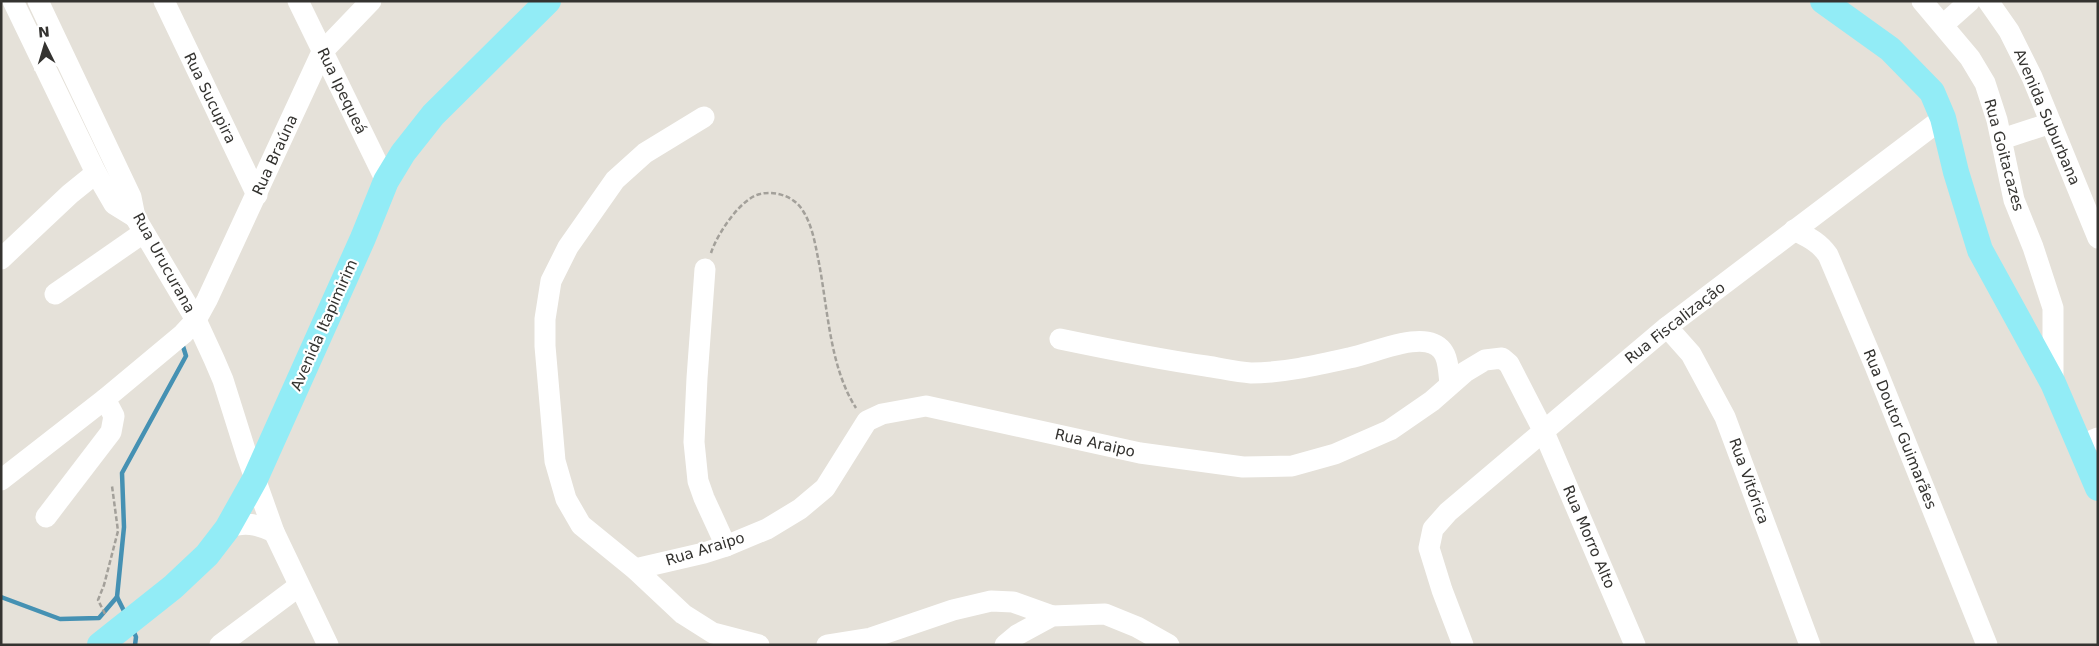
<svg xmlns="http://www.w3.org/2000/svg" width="2099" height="646" font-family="'DejaVu Sans',sans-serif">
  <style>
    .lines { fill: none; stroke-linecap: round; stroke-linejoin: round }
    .stream { stroke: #4591b3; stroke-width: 4.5 }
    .path { stroke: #a3a09a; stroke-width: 2.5; stroke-dasharray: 5 2.5; stroke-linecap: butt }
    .minor { stroke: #fff; stroke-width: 21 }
    .major { stroke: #92ecf6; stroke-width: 26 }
    .labels { text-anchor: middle; stroke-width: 4.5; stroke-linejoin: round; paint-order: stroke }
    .street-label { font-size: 15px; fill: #343330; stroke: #fff }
  </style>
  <rect width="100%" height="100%" fill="#e5e1d9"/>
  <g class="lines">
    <g class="stream">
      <path d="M1,597l59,22 39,-1 18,-21"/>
      <path d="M125,613l-8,-16 7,-70 -2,-54 64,-117 -4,-13"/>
      <path d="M134,632l2,5 -1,8"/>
    </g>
    <g class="path">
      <path d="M711,253c6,-19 30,-55 49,-59 16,-4 35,3 43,17 9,14 12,32 15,47 10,49 11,108 38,150"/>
      <path d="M105,614l-7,-14 6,-15 14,-54 -6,-45"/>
    </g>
    <g class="minor">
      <path d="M13,1l83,172 18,31 21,13"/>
      <path d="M38,1l93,196 4,20 61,103 18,39 9,21 24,76 27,76 54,113"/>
      <path d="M164,1l93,194"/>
      <path d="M298,1l88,180"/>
      <path d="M1922,1l48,57 15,25 12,37 17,80 19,47 20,61v75"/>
      <path d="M1988,1l21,30 23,46 66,161"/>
      <path d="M1943,25l27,-24"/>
      <path d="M704,117l-59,36 -30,27 -47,67 -17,34 -6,38v27l10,115 11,38 15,26 54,44 48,45 30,19 46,12"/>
      <path d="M2002,139l49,-16"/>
      <path d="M1794,230c14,7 25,12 34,25l47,111 112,279"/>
      <path d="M1,259l69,-65 26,-21"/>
      <path d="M705,269l-8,109 -3,64 4,39 6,17 22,48"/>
      <path d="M55,294l88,-61"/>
      <path d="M1667,327l24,27 34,63 85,228"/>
      <path d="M1060,339c48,10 97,20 146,27 14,2 30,6 45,7 32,0 67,-8 98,-15 21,-4 57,-20 78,-16 22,4 21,24 23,42"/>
      <path d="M2079,446l19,-8"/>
      <path d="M1,480l104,-81 78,-65 13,-14 11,-20 115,-248 49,-51"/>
      <path d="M46,517l65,-85 3,-16 -9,-17"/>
      <path d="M227,529c16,-9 32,-4 47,3"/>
      <path d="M635,569l69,-16 22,-7 41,-17 33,-20 25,-21 42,-67 15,-7 44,-8 214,47 103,14 49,-1 43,-12 55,-24 42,-29 33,-29 20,-12 17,-2 7,6 34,66 92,215"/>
      <path d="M220,645l79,-59"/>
      <path d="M827,645l44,-7 82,-28 38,-9 22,1 39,14"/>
      <path d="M1005,645l12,-10 35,-19 53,-2 32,13 32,18"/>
      <path d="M1463,645l-21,-55 -13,-42 4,-19 15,-17 219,-185 276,-209"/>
    </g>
    <g class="major">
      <path d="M1823,1l67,48 42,43 11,26 13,54 24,78 73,133 45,105"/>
      <path d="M100,645l73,-58 34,-32 20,-26 28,-50 108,-241 23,-57 17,-28 30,-38 115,-114"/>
    </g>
  </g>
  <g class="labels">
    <g class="street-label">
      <text transform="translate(342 91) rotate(64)" y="5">Rua Ipequeá</text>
      <text transform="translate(210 98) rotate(64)" y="5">Rua Sucupira</text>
      <text transform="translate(2047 117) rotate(67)" y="5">Avenida Suburbana</text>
      <text transform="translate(275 155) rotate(-65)" y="5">Rua Braúna</text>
      <text transform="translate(2004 155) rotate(75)" y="5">Rua Goitacazes</text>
      <text transform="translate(164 263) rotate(61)" y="5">Rua Urucurana</text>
      <text transform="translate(1675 323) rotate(-38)" y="5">Rua Fiscalização</text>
      <text transform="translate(324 325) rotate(-66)" y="5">Avenida Itapimirim</text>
      <text transform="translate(1900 429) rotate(68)" y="5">Rua Doutor Guimarães</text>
      <text transform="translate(1095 443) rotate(13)" y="5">Rua Araipo</text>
      <text transform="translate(1749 481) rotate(70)" y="5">Rua Vitórica</text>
      <text transform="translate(1589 537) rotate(67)" y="5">Rua Morro Alto</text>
      <text transform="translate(705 549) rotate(-17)" y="5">Rua Araipo</text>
    </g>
  </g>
  <rect width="2099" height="646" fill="none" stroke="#343330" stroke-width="5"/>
  <g transform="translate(45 45) rotate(355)" stroke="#ffffff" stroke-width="4" paint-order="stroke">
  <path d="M0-4L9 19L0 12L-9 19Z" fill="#343330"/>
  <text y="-8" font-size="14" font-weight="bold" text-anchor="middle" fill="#343330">N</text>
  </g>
</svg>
